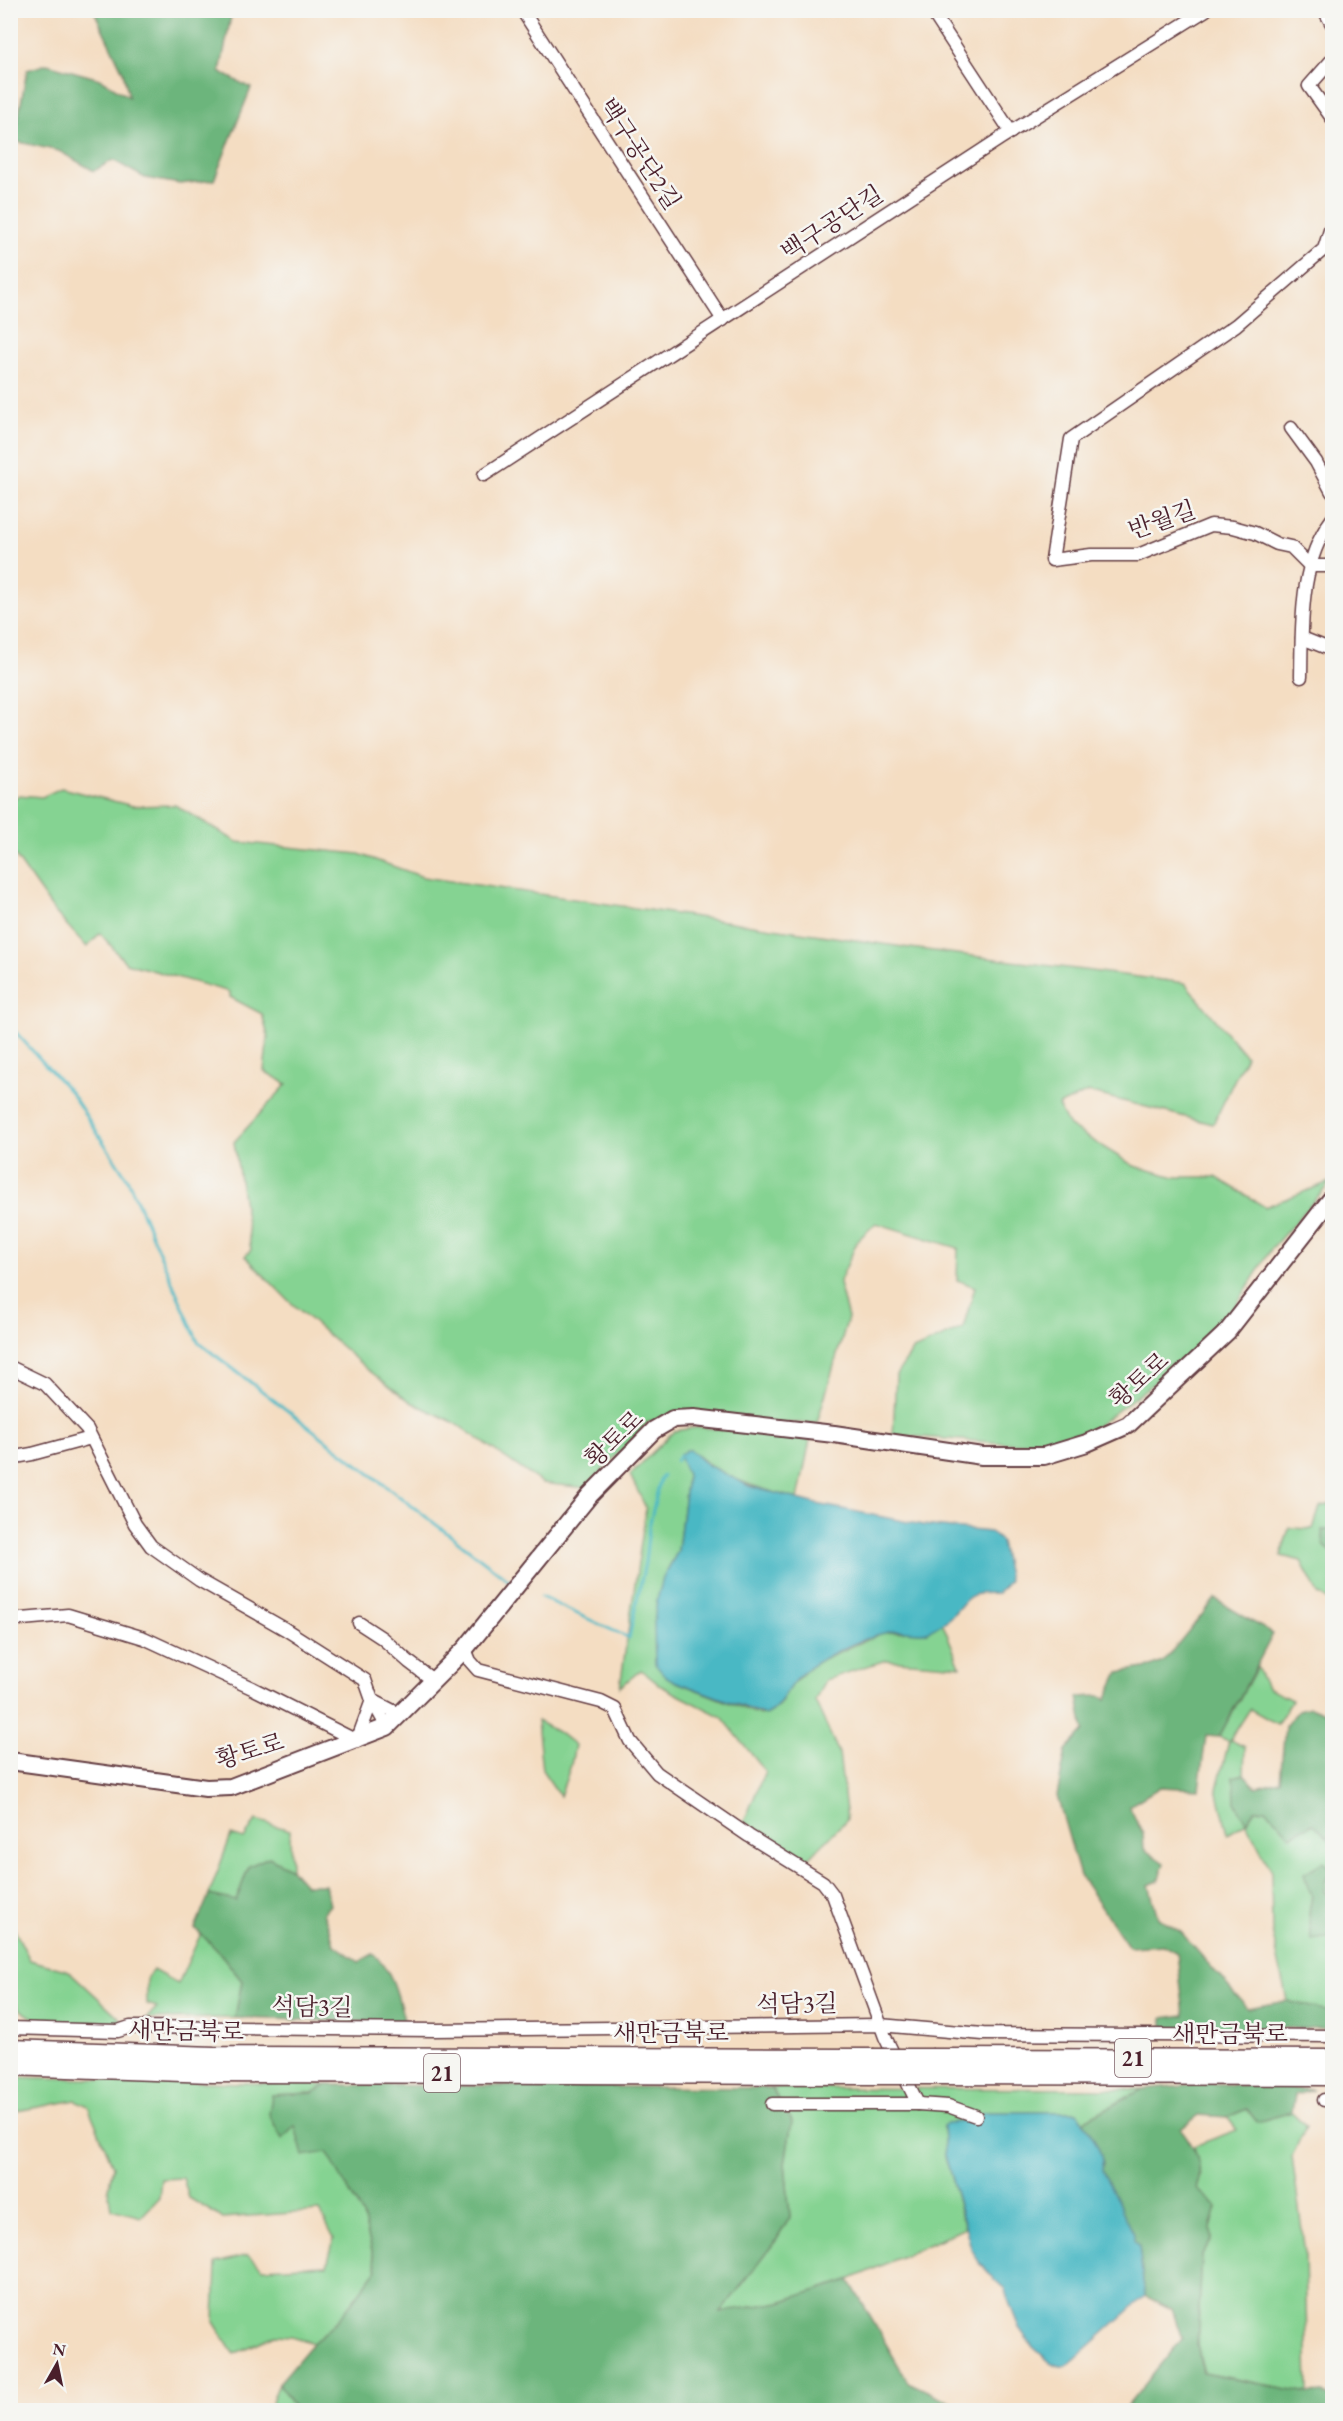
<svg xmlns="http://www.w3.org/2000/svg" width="1343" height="2421" font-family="'EB Garamond','Noto Serif KR',serif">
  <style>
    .green { fill: #85d392; stroke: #68795e; stroke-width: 1.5 }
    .forest { fill: #6cb57c; stroke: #5b6a54; stroke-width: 1.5 }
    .water { fill: #4ab8c4; stroke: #4a6c78; stroke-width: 1.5 }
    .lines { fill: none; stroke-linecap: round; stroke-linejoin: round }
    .stream { stroke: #4ab8c4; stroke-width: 3 }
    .minor-casing { stroke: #643c42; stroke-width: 15 }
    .major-casing { stroke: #643c42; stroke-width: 20 }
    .highway-casing { stroke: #643c42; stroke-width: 21 }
    .minor { stroke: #fff; stroke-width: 12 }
    .major { stroke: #fff; stroke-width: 16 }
    .highway { stroke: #fff; stroke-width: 18 }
    .highway-bridge-casing { stroke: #643c42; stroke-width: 21; stroke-linecap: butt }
    .highway-bridge { stroke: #fff; stroke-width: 18 }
    .labels { text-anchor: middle; stroke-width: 5; stroke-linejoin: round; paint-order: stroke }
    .shield { fill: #f6f6f2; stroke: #7e6067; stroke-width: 1.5 }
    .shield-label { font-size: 22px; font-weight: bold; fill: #4a1f2b }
    .street-label { font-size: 24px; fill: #4a1f2b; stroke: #f6f6f2 }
  </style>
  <rect width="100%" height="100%" fill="#f6f6f2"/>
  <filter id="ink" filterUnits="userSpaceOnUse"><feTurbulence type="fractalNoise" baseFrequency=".0167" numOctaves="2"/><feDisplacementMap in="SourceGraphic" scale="12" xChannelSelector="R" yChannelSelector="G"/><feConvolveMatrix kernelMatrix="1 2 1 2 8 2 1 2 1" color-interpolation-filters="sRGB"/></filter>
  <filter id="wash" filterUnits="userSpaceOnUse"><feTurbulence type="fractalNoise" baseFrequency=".008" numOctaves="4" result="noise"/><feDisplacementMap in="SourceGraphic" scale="24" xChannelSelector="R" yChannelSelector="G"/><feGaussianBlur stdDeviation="1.35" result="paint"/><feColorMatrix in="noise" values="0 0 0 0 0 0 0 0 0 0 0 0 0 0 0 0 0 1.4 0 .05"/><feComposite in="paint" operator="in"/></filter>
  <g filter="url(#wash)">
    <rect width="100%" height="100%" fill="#f4ddc2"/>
    <g class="green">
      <path d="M61,788l72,18 42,-1 62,37 122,12 64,23 487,71 275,35 61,73 -33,68 -125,-32 -30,14 11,20 65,40 41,11h41l49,30 67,-26 -60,67 -47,75 -71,60 -64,48 -74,13 -123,-9 3,-60 17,-25 50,-22 12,-41 -18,-7 1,-32 -82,-25 -18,17 -19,43 9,35 -31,105 -169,-1 -62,66 -44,-5 -87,-60 -44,-21 -44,-33 -79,-69 -43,-44 6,-6 -17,-108 53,-58 -23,-13 4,-35 -6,-22 -32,-17v-5l-104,-29 -26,-30 -13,14 -33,-36 -43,-61 -1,-48 9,-7 23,2z"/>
      <path d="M700,1427l110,13 -12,59c-42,-11 -74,-20 -108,-49l-4,18 1,7 -9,76 -12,21 8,109 86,34 19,-10 12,-20 19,-18 13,-8 59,-26 27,-2 16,1 10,-8h8l17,42 -74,-6 -61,20 -10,21 24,52 8,66 -42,43 -61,-40 21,-51 -43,-54 -61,-31 -20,-16 -21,17 26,-179 -16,-33 44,-44z"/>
      <path d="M1332,1504v26h-9l1,15 8,9v49l-14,-9 -17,-33 -20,-5 8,-28 24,1 7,-22z"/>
      <path d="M1257,1667l10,21 25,12 -15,24 -27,-15 -20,31 15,7 -1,27 -10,3 13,45 8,-12 11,-1 24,26 24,-12 16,17h2v28l-9,-6 -15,26 4,7 -3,19 23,22v76l-45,-11 -15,-70 -1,-61 -25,-47 -18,11 -11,-45 12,-48 -10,-4z"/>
      <path d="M537,1721l24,13 14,11 -4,20 -11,31 -18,-26z"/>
      <path d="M256,1820l34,10 1,39 -22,-12 -20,9 -13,35 -27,-6 22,-60 13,4z"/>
      <path d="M1332,1872v25l-8,-5 1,-11z"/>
      <path d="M10,1921l20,39 39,11 55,51 -12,5 -68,-2 -25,-16 -8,-15z"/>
      <path d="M201,1933l19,20 22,28 -7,37 -89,1 11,-12 -10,-3v-26l6,-8 25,14z"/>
      <path d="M10,2077l317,8 -14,8 -41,2 10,44 13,-14 32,26 36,65 14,54 -38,49 -26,24 -22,-7 -16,-1 -41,19 -20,-32 2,-59 32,-8 15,13 64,-3 7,-26 -14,-28 -98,7 -33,-20 -6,-20 -22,1 -2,19 -18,19 -30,-8 -3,-20 5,-23 -25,-60 -12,-6 -65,12z"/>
      <path d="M771,2088l372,1 -60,32 -5,-9h-94l-7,9 -34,5 2,29 20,73 -116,52 -69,22 -60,11 57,-74 13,-22 -5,-54 7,-42z"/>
      <path d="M1247,2109l10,13 35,-10 14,14 -14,30 13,97 3,140 -104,-20 -7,-28 5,-91 10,-15 -1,-11 6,-21 -20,-18 4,-13 -7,-30 43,-16 -10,-13z"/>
      <path d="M279,2383l16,27h-26z"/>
    </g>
    <g class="forest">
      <path d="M94,11h138l-12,61 31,16 -37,92 -34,4 -35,-6 -32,-18 -19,11 -35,-20 -45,-10 13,-71 20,-6 53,15 29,18 -6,-25z"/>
      <path d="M1322,1530h10v24l-8,-9z"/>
      <path d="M1215,1599l58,35 -54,103 -13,-1 -7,53 -39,-2 -31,19 14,28 1,15 20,14 -6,18 -9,4 9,33 23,14 66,76 40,-7 45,11v16l-169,1v-11l21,-3 -7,-62 -14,-8 -34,2 -49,-71 -23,-80 9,-46 18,-19 -6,-34 22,-1 6,4 13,-28 32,-5 12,-5z"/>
      <path d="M1310,1707l22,9v124h-2l-17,-17 -23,13 -24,-27 -11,1 -9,12 -11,-20 -1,-25 10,-3 12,13 24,-6 5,-55 14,-16z"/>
      <path d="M269,1857l22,12 14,16h20l5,20 -7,8 12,32 24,17 14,-8c20,16 25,42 31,66l-30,2 -139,-4 7,-37 -22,-28 -25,-25 14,-33 27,6 13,-35z"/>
      <path d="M1323,1862l9,6v4l-7,9 -1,11 8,5v40l-20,3 -3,-26 3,-19 -4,-7 -4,-15z"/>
      <path d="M1207,2083l107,7 -19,5 -3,17 -35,10 -10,-13 -20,8 -28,-2 -18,14c14,18 23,37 16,60l20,18 -6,21 1,11 -10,15 -5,91 6,28 105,20 15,1 9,4v12h-208l58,-71 -10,-30 -27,-13 -6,-49 -5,-6 -28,-62 -4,-9 1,-7 -20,-42 60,-32z"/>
      <path d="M327,2085l444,3 21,33 -7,42 5,54 -13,22 -56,73 59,-10 69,-22 59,102 45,21 3,7h-661l-16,-27 34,-40 26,-24 38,-50 -14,-53 -36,-64 -24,4 -8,-30 -13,13 -13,-25 3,-19 41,-2z"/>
    </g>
    <g class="water">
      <path d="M686,1450h4l16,14 43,22 68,18 106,21 67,7 6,4 5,6 8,39 -11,12c-38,0 -26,5 -51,27 -6,6 -12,5 -20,12 -10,1 -21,-2 -32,-1 -26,3 -79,28 -97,46 -13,13 -16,30 -33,38l-91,-34 -9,-5 -10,-12 -1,-42 3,-22 6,-22 15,-27 9,-76 -8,-19z"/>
      <path d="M983,2112h95c9,17 27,38 24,58l32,64v7l5,6 6,49 -78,70h-7l-10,-4 -17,-15 -14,-19 -15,-39 -25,-27 -8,-14 -26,-93 -2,-29 4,-3 30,-2z"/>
    </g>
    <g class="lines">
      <g class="stream">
        <path d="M10,1026l61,67 56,85 71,164 313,240"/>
        <path d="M676,1461l3,-5"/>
        <path d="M541,1597l88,41 16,-75 4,-36 11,-47 3,-4"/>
      </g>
    </g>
  </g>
  <g filter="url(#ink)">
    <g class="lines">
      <g class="minor-casing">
        <g id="minor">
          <path d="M522,10l201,310"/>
          <path d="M931,10l80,122"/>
          <path d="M1324,10l8,14"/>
          <path d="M1332,60l-23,26 23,32"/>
          <path d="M1332,224l-8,25 -88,76 -165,114 -19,121 39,-5h47l73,-30 22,2 22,6 22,11 14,3 19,19h22"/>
          <path d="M1291,428l25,34 16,30"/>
          <path d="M484,475l517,-337 205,-128"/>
          <path d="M1302,638l30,12"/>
          <path d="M1301,677c1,-53 -2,-114 31,-158"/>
          <path d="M10,1367l35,17 42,45 48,95 16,22 48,34 86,49 80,51 7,20 15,27"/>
          <path d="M10,1458l22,-4 59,-16"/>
          <path d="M10,1620l58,-5 76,23 108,50 105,53 15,-41 29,15"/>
          <path d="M359,1623l23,15 27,24 25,19"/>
          <path d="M465,1649l5,12 8,9 123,32 14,7 15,32 27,32 92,63 74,46 10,13 52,142 33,67h-146"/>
          <path d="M10,2028l108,3 12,-4 305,3 445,-5 103,9 349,2"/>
          <path d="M1324,2100h8"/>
          <path d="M918,2104l30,2 28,10"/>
        </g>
      </g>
      <g class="major-casing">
        <path id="major" d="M10,1761l196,27 25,-1 156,-60 78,-78 125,-154 64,-65 19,-11 21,-1 140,16 148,22h62l43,-13 41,-18 99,-93 105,-134"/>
      </g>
      <g class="highway-casing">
        <g id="highway">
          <path d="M10,2049l204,7 659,2"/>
          <path d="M933,2058l399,1"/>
          <path d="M10,2066l202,7 662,2"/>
          <path d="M935,2075l397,1"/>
        </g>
      </g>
      <use href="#minor" class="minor"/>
      <use href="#major" class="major"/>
      <use href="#highway" class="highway"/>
      <g class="highway-bridge-casing">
        <g id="highway-bridge">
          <path d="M873,2058h60"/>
          <path d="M874,2075h61"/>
        </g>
      </g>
      <use href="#highway-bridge" class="highway-bridge"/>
    </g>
  </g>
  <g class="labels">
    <g class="shield">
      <rect x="1115" y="2039" width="36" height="38" rx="4.5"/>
      <rect x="424" y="2054" width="36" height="38" rx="4.5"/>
    </g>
    <g class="shield-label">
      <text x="1133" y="2066">21</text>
      <text x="442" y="2081">21</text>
    </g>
    <g class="street-label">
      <text transform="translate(640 154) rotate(57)" y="8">백구공단2길</text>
      <text transform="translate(832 223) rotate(-33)" y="8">백구공단길</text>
      <text transform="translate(1162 520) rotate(-19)" y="8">반월길</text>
      <text transform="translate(1139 1380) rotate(-42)" y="8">황토로</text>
      <text transform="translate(614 1439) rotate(-44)" y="8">황토로</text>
      <text transform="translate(250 1751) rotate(-17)" y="8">황토로</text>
      <text transform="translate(797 2004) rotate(-1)" y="8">석담3길</text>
      <text transform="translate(312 2007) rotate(1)" y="8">석담3길</text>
      <text transform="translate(186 2031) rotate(1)" y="8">새만금북로</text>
      <text x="671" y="2041">새만금북로</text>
      <text x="1230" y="2042">새만금북로</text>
    </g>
  </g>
  <rect width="1343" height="2421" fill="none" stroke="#f6f6f2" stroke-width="36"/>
  <g transform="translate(57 2364) rotate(9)" stroke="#f6f6f2" stroke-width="4.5" paint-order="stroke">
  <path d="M0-4.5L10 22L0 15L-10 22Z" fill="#4a1f2b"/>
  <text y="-9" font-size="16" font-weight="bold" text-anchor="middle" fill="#4a1f2b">N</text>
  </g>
</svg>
